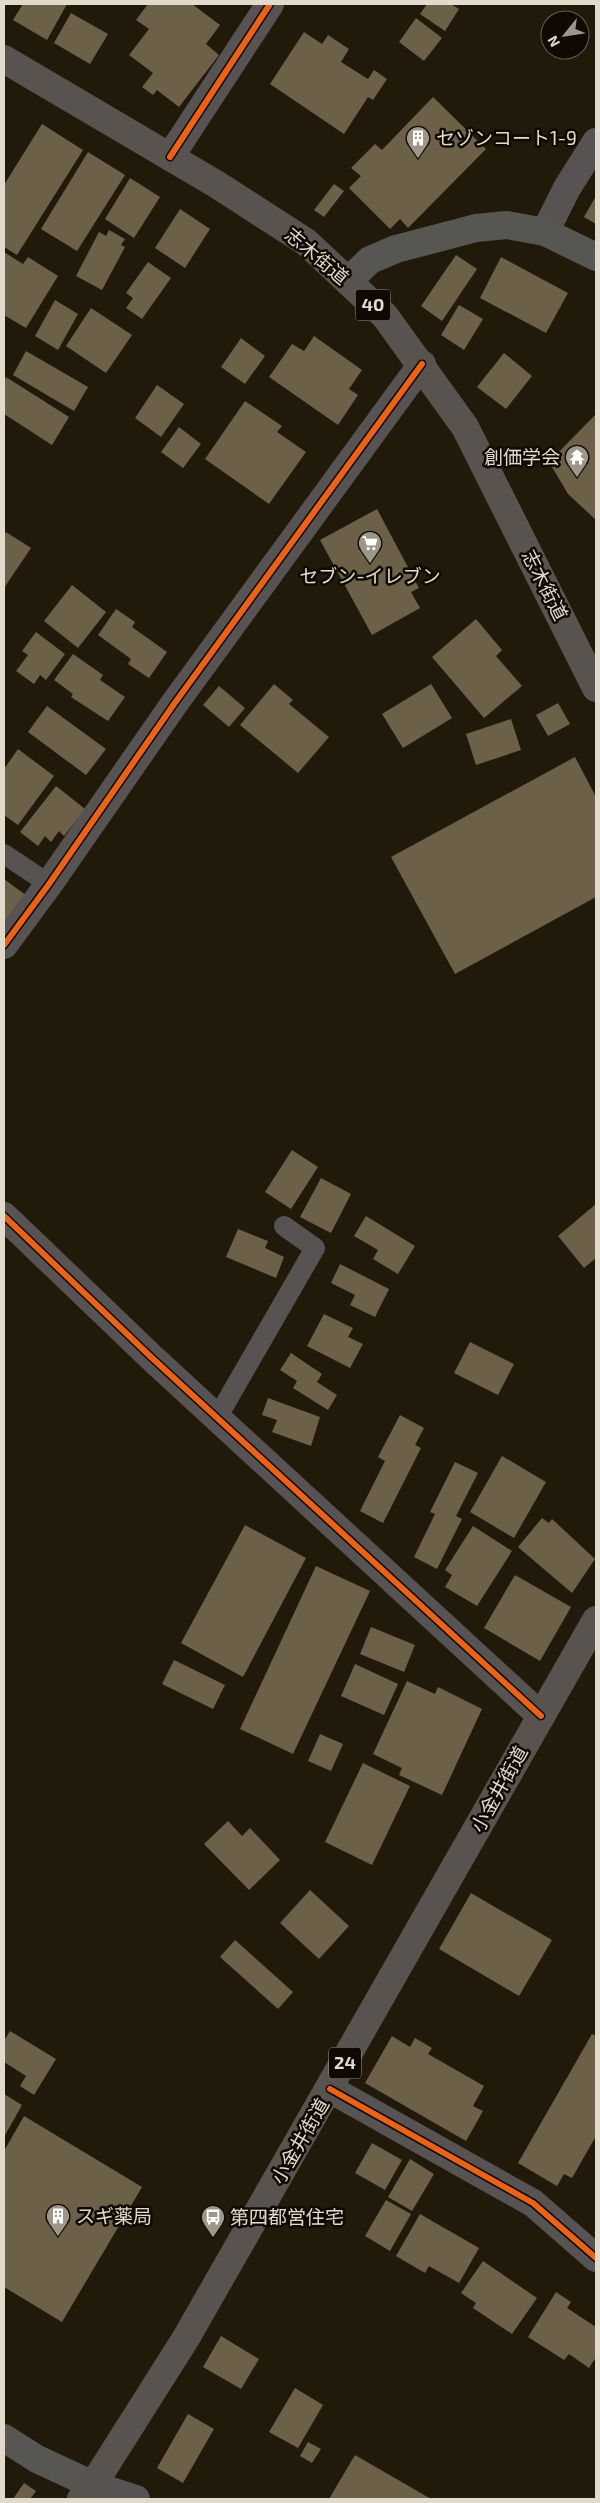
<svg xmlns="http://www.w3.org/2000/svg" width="600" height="2503" font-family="'Exo 2','Noto Sans JP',sans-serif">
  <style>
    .building { fill: #6c6049 }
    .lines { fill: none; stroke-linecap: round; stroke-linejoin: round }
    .lane { stroke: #575352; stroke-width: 20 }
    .street { stroke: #575352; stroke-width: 28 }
    .secondary { stroke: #585652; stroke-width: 28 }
    .primary { stroke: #58534f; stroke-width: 28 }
    .cycleway-casing { stroke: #0e0902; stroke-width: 9 }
    .cycleway { stroke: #ea6118; stroke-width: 6 }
    .labels { text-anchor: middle; stroke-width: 5; stroke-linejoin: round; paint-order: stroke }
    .shield { fill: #0e0902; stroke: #a29b8e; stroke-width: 1 }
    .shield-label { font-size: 18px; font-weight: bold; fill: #e2daca }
    .poi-label { font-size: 19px; fill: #e2daca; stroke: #0e0902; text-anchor: start }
    .street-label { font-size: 19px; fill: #e2daca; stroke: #0e0902 }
  </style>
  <rect width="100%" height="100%" fill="#211a0b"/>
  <g class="building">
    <path d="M23,4h44l-20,36 -34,-20z"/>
    <path d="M148,4h44l28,21 -14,19 13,11 -40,52 -22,-17 -4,5 -11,-8 11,-14 -24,-18 20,-26 -13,-9z"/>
    <path d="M427,4h24l8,5 -14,22 -25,-17z"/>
    <path d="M71,13l37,21 -18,30 -36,-21z"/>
    <path d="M416,18l26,20 -18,23 -25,-19z"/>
    <path d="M304,32l18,12 6,-9 21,14 -8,13 27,17 6,-9 13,9 -14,21 -5,-3 -24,37 -74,-50z"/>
    <path d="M433,97l53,52 -78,79 -8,-9 -10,10 -41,-41 12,-12 -10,-8 24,-24 7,6z"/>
    <path d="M42,124l41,26 -66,105 -13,-8v-62z"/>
    <path d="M88,152l37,23 -48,76 -36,-22z"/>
    <path d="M130,178l30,19 -26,41 -29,-19z"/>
    <path d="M334,184l10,7 -20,26 -10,-7z"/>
    <path d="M596,196v28l-12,-7z"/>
    <path d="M180,209l30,20 -25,39 -30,-20z"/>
    <path d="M109,230l16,9 -4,6 4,2 -23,43 -26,-14 23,-44 7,4z"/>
    <path d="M4,252l19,12 5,-7 30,19 -32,52 -22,-13z"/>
    <path d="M456,255l21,14 -35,52 -21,-15z"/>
    <path d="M501,257l67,36 -22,40 -66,-35z"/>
    <path d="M148,262l23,16 -29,41 -16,-11 7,-10 -7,-5z"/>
    <path d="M55,300l23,14 -20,36 -23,-14z"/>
    <path d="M459,305l24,14 -19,31 -23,-15z"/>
    <path d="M91,308l41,27 -26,38 -40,-27z"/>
    <path d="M314,336l48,34 -13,19 9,6 -20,30 -69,-48 23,-33 12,7z"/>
    <path d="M241,338l24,18 -20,28 -24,-17z"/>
    <path d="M26,351l62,36 -14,24 -61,-36z"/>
    <path d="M504,353l28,23 -26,33 -29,-22z"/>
    <path d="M6,377l63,40 -17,28 -48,-31v-32z"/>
    <path d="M157,385l27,19 -23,33 -26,-19z"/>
    <path d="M245,401l37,25 -5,6 29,20 -37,52 -64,-45z"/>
    <path d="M596,414v106l-28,-26 -19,-32z"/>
    <path d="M179,427l22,17 -18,24 -22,-16z"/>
    <path d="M377,509l42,79 -8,4 9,16 -48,27 -52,-95z"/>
    <path d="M6,532l25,16 -27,40v-53z"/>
    <path d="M72,585l34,27 -28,36 -34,-27z"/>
    <path d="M116,609l19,13 -3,5 35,25 -18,26 -21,-14 3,-5 -33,-24z"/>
    <path d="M476,619l26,31 -6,6 26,30 -38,32 -52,-61z"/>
    <path d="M36,632l29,22 -19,26 -6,-5 -6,9 -18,-13 12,-16 -6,-4z"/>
    <path d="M73,654l30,21 -3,5 25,17 -17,24 -37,-24 2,-3 -19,-14z"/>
    <path d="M274,684l19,16 -4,4 40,33 -31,36 -58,-48z"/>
    <path d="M431,684l21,34 -49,30 -21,-34z"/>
    <path d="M219,686l26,22 -16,19 -26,-22z"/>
    <path d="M558,703l12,21 -22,12 -12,-21z"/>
    <path d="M47,706l59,43 -20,26 -58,-43z"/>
    <path d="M511,719l10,31 -45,15 -10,-31z"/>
    <path d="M18,749l36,27 -36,49 -14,-10v-46z"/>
    <path d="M575,757l21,40v100l-141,77 -64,-117z"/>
    <path d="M56,786l29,23 -21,27 -5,-5 -8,11 -6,-6 -7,10 -18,-14z"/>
    <path d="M4,879l23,17 -23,28z"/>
    <path d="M292,1150l26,17 -27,42 -26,-17z"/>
    <path d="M321,1178l30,16 -20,39 -31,-16z"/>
    <path d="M596,1204v54l-12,10 -26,-32z"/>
    <path d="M366,1216l49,30 -17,28 -25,-15 5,-9 -24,-14z"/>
    <path d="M238,1229l30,12 -3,7 19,9 -8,21 -50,-21z"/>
    <path d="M340,1264l49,25 -14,28 -25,-12 5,-10 -24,-12z"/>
    <path d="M324,1314l29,14 -5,9 15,7 -13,24 -43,-22z"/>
    <path d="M470,1342l44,22 -16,31 -44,-22z"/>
    <path d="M291,1353l31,21 -5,8 20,13 -9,15 -35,-22 4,-7 -17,-11z"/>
    <path d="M268,1398l52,19 -9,29 -39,-14 5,-12 -15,-5z"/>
    <path d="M400,1415l24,13 -9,17 6,3 -38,75 -23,-12 25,-50 -7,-4z"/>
    <path d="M502,1456l44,26 -32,56 -44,-26z"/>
    <path d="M455,1462l23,11 -22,43 6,3 -25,50 -23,-12 21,-43 -5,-2z"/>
    <path d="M542,1518l7,5 3,-4 43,40 -23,34 -54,-46z"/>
    <path d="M245,1525l61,33 -63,119 -62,-34z"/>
    <path d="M473,1526l39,25 -35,55 -32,-19 7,-12 -7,-5z"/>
    <path d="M316,1566l54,25 -77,163 -53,-25z"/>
    <path d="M515,1575l56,32 -31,54 -56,-33z"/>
    <path d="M371,1627l44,18 -11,27 -44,-18z"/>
    <path d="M174,1660l51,25 -12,24 -51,-25z"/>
    <path d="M355,1664l43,20 -14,31 -43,-19z"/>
    <path d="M407,1681l28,13 3,-7 44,22 -40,86 -43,-20 3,-7 -29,-14z"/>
    <path d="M320,1734l23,10 -12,27 -23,-10z"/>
    <path d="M363,1763l47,23 -38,79 -47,-23z"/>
    <path d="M228,1821l14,15 8,-8 30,32 -31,30 -45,-46z"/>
    <path d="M310,1890l39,36 -30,33 -39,-36z"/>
    <path d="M471,1893l81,47 -33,56 -80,-47z"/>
    <path d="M235,1940l58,52 -15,17 -58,-52z"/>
    <path d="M10,2031l46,28 -22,36 -14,-9 6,-10 -22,-14v-21z"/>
    <path d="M592,2034l4,2v100l-24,42 -8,-4 -7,12 -39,-23z"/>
    <path d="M392,2036l18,11 5,-9 17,10 -4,6 56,32 -11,20 10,5 -17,30 -101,-58z"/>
    <path d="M4,2094l18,11 -18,32z"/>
    <path d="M24,2116l118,71 -80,135 -58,-35v-136z"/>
    <path d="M372,2143l30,17 -17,30 -30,-17z"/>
    <path d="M410,2159l24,15 -22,37 -24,-14z"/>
    <path d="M386,2200l25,14 -21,37 -25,-15z"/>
    <path d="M420,2214l59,34 -20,35 -30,-17 -4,7 -29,-17z"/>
    <path d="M483,2261l54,37 -25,36 -39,-26 3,-5 -15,-10z"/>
    <path d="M556,2292l15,10 -4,6 29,19v30l-7,11 -20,-14 -5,6 -36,-23z"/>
    <path d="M221,2336l38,23 -18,30 -38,-22z"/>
    <path d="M295,2388l28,17 -25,43 -29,-16z"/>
    <path d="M188,2414l26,15 -31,54 -26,-15z"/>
    <path d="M308,2442l13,7 -9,14 -12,-7z"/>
    <path d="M355,2455l76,44h-102z"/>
    <path d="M24,2483l12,8 -6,8h-17z"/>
  </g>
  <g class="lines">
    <g class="lane">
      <path d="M4,854l45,30"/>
      <path d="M217,1418l98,-170 -31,-22"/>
    </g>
    <g class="street">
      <path d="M170,157l100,-153"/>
      <path d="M545,232l22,-44 29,-46"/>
      <path d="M4,945l45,-61 125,-180 248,-340"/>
      <path d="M4,1216l147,141 390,359"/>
      <path d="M330,2089l203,114 63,55"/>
      <path d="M93,2485l43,14"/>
    </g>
    <g class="secondary">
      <path d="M348,281l22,-21 26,-11 80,-21 31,-3 38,7 51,25"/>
      <path d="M4,2438l33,21 56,26"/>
    </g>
    <g class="primary">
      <path d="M4,59l212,125 90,58 79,74 80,111 131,261"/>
      <path d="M81,2499l12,-14 93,-147 410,-718"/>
    </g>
    <g class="cycleway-casing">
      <g id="cycleway">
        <path d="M170,157l100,-153"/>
        <path d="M4,945l45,-61 125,-180 248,-340"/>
        <path d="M4,1216l147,141 390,359"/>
        <path d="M330,2089l203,114 63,55"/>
      </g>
    </g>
    <use href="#cycleway" class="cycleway"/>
  </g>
  <defs>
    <g id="building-pin" transform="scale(1.25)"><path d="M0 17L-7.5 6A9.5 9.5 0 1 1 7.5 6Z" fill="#9e9787" stroke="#0e0902"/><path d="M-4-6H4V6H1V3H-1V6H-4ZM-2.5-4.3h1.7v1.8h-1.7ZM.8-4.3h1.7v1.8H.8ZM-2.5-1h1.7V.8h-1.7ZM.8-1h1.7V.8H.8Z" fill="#fff"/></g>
    <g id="temple-pin" transform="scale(1.25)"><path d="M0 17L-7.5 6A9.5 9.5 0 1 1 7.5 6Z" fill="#9e9787" stroke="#0e0902"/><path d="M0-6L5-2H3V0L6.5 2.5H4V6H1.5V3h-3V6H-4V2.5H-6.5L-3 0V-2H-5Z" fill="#fff"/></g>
    <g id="supermarket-pin" transform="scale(1.25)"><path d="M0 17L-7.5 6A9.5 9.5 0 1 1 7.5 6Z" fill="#9e9787" stroke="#0e0902"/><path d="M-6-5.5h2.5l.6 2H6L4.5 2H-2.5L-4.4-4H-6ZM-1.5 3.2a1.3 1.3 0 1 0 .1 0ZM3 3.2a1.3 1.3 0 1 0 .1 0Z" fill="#fff"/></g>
    <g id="bus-pin" transform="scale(1.25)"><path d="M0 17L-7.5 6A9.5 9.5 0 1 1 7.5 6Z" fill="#9e9787" stroke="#0e0902"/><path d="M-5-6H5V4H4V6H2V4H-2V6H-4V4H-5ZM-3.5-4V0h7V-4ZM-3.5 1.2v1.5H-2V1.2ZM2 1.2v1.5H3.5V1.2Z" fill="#fff"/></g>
  </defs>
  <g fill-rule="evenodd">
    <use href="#building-pin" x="418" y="138"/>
    <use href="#temple-pin" x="577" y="457"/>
    <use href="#supermarket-pin" x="370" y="543"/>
    <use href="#building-pin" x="58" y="2216"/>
    <use href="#bus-pin" x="213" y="2217"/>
  </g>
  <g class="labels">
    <g class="shield">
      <rect x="355.5" y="289.5" width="35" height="31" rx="4"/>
      <rect x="329" y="2047.5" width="32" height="31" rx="4"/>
    </g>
    <g class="shield-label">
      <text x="373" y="311">40</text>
      <text x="345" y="2069">24</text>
    </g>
    <g class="poi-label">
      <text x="436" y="145">セゾンコート1-9</text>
      <text x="560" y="464" text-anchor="end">創価学会</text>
      <text x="370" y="583" text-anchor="middle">セブン-イレブン</text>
      <text x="76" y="2223">スギ薬局</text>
      <text x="230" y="2224">第四都営住宅</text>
    </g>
    <g class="street-label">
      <text transform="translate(317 256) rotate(40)" y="7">志木街道</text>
      <text transform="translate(545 585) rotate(63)" y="7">志木街道</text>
      <text transform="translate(499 1789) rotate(-61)" y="7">小金井街道</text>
      <text transform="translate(300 2141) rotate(-60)" y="7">小金井街道</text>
    </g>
  </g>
  <rect width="600" height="2503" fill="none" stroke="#e2daca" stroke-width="10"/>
  <g transform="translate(565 35) rotate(240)"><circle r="24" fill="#0e0902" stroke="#635d52"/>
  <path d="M0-4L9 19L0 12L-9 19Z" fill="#9e9787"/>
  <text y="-8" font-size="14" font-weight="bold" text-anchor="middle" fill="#e2daca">N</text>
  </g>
</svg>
